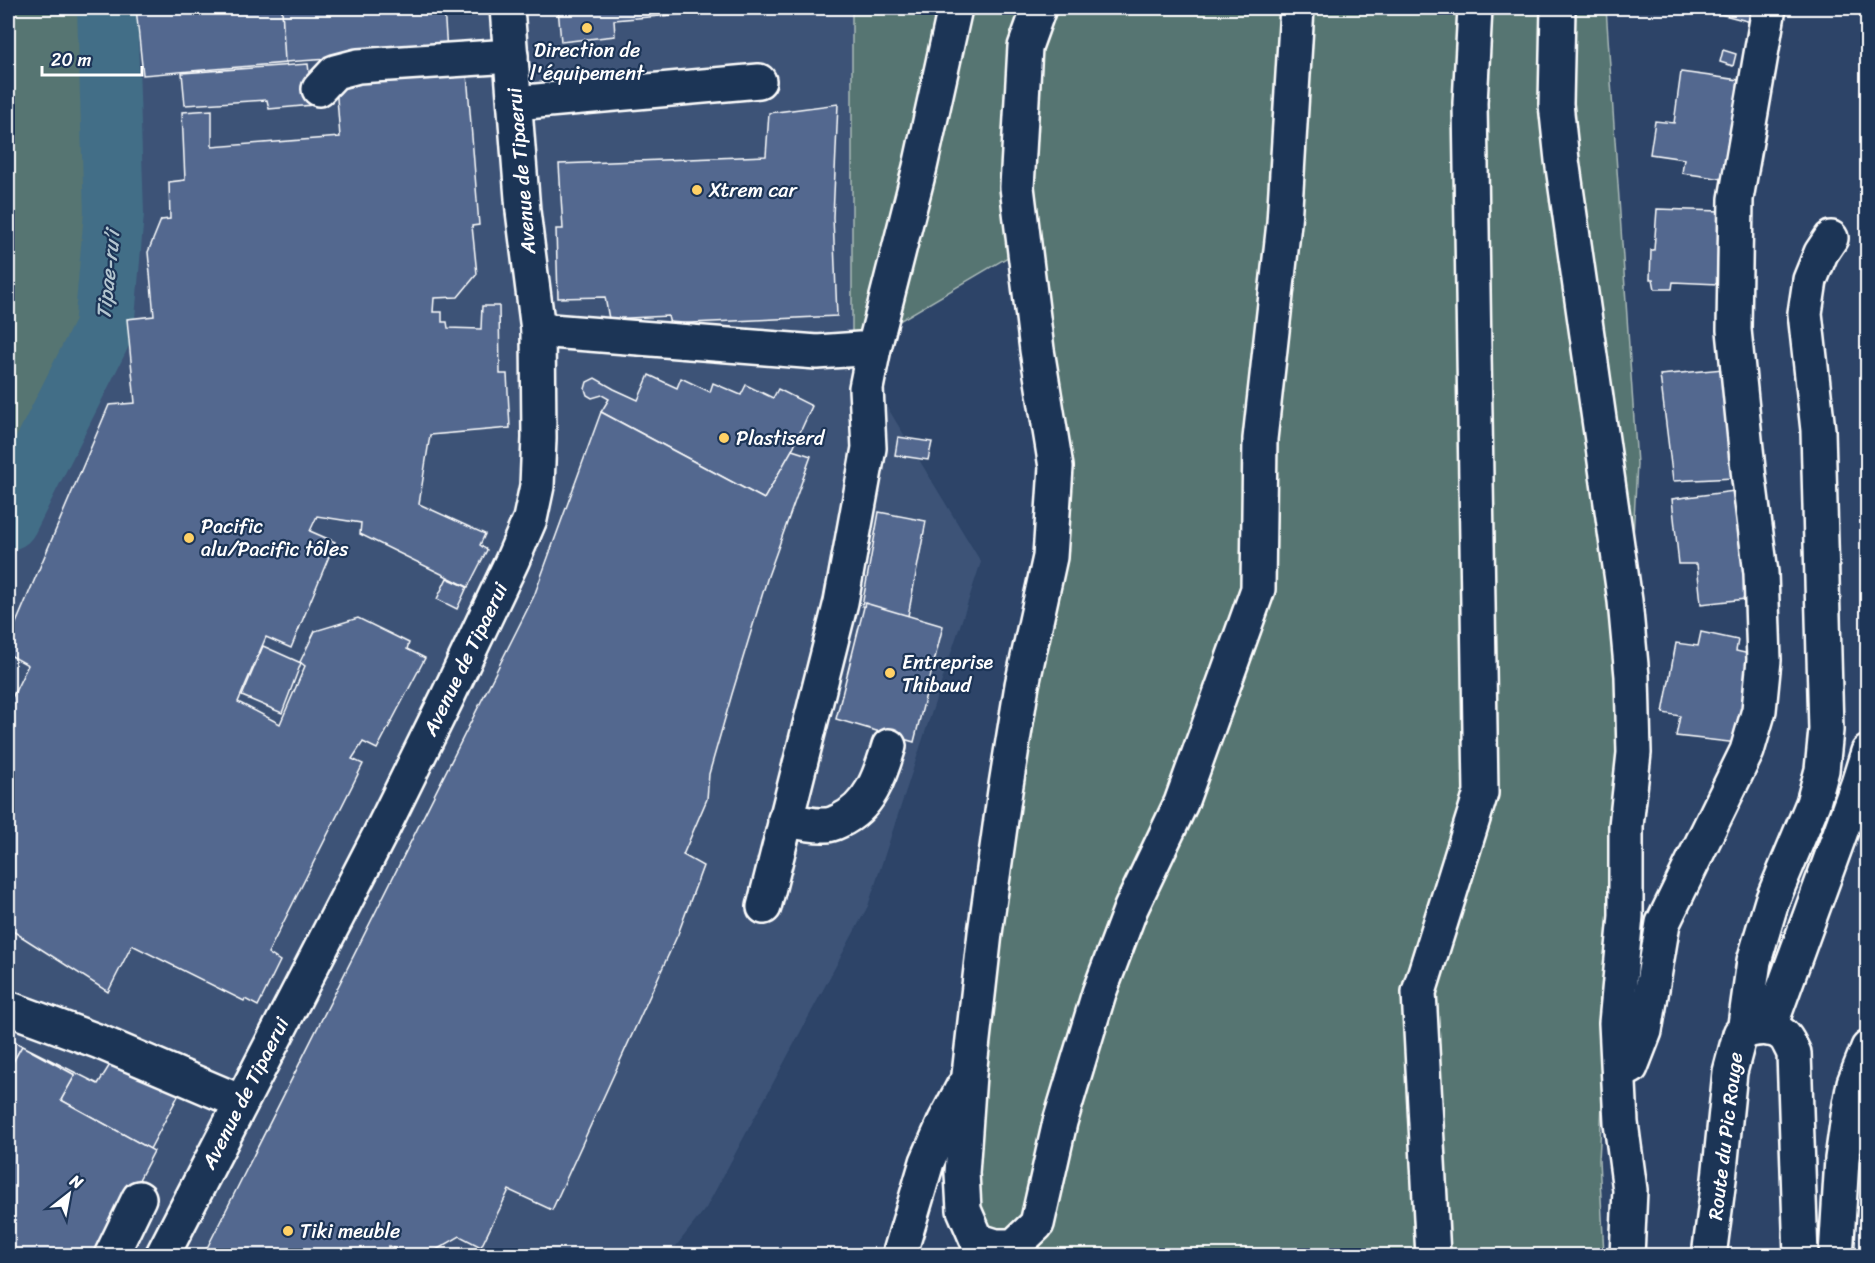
<svg xmlns="http://www.w3.org/2000/svg" width="1875" height="1263" font-family="Sriracha,sans-serif">
  <style>
    .built { fill: #3c5377 }
    .green { fill: #567472; stroke: #aabab8; stroke-width: 1.5 }
    .lines { fill: none; stroke-linecap: round; stroke-linejoin: round }
    .river { stroke: #426e87; stroke-width: 60 }
    .building { fill: #52688f; stroke: #fff; stroke-width: 1.5 }
    .minor-casing { stroke: #fff; stroke-width: 38 }
    .major-casing { stroke: #fff; stroke-width: 38 }
    .minor { stroke: #1d3557; stroke-width: 33 }
    .major { stroke: #1d3557; stroke-width: 33 }
    .poi-dot { fill: #ffd166; stroke: #1d3557; stroke-width: 2 }
    .labels { text-anchor: middle; stroke-width: 4.5; stroke-linejoin: round; paint-order: stroke }
    .poi-label { font-size: 20px; fill: #fff; stroke: #1d3557; text-anchor: start }
    .street-label { font-size: 20px; fill: #fff; stroke: #1d3557 }
    .water-label { font-size: 21px; font-style: italic; fill: #b3c5cf; stroke: #1d3557 }
  </style>
  <rect width="100%" height="100%" fill="#2d4468"/>
  <filter id="ink" filterUnits="userSpaceOnUse"><feTurbulence type="fractalNoise" baseFrequency=".0167" numOctaves="2"/><feDisplacementMap in="SourceGraphic" scale="12" xChannelSelector="R" yChannelSelector="G"/><feConvolveMatrix kernelMatrix="1 2 1 2 8 2 1 2 1" color-interpolation-filters="sRGB"/></filter>
  <g filter="url(#ink)">
    <path class="built" d="M99,8h753v341l129,213 -113,344 -162,302 -37,47 -661,1v-699l80,-209 22,-208z"/>
    <g class="green">
      <path d="M8,8h91l11,132 -22,208 -80,209z"/>
      <path d="M852,8h754l31,456 -38,696 5,95h-638l-18,-72 91,-622 -4,-320 -183,108z"/>
    </g>
    <g class="lines">
      <path class="river" d="M8,520l96,-191 10,-116 -7,-205"/>
    </g>
    <g class="building">
      <path d="M136,8h146l4,55 -143,12z"/>
      <path d="M282,8h162l3,43 -162,11z"/>
      <path d="M558,8h196l-140,12 1,16 -54,6z"/>
      <path d="M1701,8h58l-4,15 -54,-14z"/>
      <path d="M1723,50l13,4 -3,12 -13,-4z"/>
      <path d="M308,64l5,41 -44,4 -2,-9 -82,5 -3,-32z"/>
      <path d="M1681,72l65,9 -16,99 -48,-7 2,-14 -34,-5 5,-33 19,2z"/>
      <path d="M467,74l12,151 -7,1 5,48 -19,23 -24,1 -1,14h9v10h5l1,6 33,1 1,-23h17l1,68h7l3,54 -80,7 -11,69 66,30 -5,11 7,5 -19,37 -108,-53 1,-11 -44,-7 -7,15 25,11 -44,106 -25,-11 -28,65 42,22 25,-58 -5,-4 15,-31 43,-13 51,25 -2,6 18,9 -48,91 -14,-7 -11,17 11,5 -95,189 12,8 -22,45 -13,-7 -1,2 -112,-56 -24,47 -100,-64v-222l20,-41 -20,-11v-12l101,-237 26,-2 -8,-84 27,-3 -6,-64 13,-32 9,-1 -1,-37 16,-2 -3,-68 30,-2v37l128,-10 -4,-52z"/>
      <path d="M838,104l-5,113 4,99 -167,8 -2,-8 -59,3 -4,-22 -47,1 -2,-69h7l-4,-65 207,-8 3,-43z"/>
      <path d="M1657,209l64,2 -3,73 -45,-2 -1,7h-17l-2,-10h-3l1,-29h3z"/>
      <path d="M1723,369l11,109 -61,3 -13,-106z"/>
      <path d="M649,375l28,13 4,-10 29,14 3,-9 28,12 5,-10 27,13 5,-9 34,17 -20,44 -28,49 -163,-87 8,-13 -7,-4 -10,3 -5,-3 -2,-6 2,-7 8,-4 19,11 24,11z"/>
      <path d="M601,412l163,87 28,-49 19,6 -43,120 -36,118 -23,80 -2,25 -24,56 20,11 -25,68 -126,276 -43,-20 -28,57 -21,-11 -34,20h-15l-22,-10 -4,10h-182l331,-660z"/>
      <path d="M898,437l34,5 -4,18 -33,-5z"/>
      <path d="M1742,490l12,108 -53,6 -4,-40h-18l-7,-65z"/>
      <path d="M879,512l47,9 -18,95 -46,-10z"/>
      <path d="M447,578l20,9 -10,22 -20,-10z"/>
      <path d="M865,603l78,23 -29,116 -78,-23z"/>
      <path d="M1701,632l37,8 -2,11 18,4 -16,88 -62,-7 4,-20 -17,-3 13,-70 22,3z"/>
      <path d="M263,646l38,17 -19,50 -40,-17z"/>
      <path d="M9,1039l89,45 13,-21 68,31 -29,55 -89,-49 14,-25 -53,-29 -14,25z"/>
      <path d="M22,1046l53,29 -14,25 93,51 -55,105h-91v-185z"/>
    </g>
    <g class="lines">
      <g class="minor-casing">
        <g id="minor">
          <path d="M1039,8l-14,39 -8,140 20,163 19,117 -6,90 -28,128 -17,106 -20,142 -16,142 -7,98 2,37 13,30 19,6h18l23,-22 23,-102 39,-129 32,-85 50,-105 77,-214 2,-150 24,-216 13,-215"/>
          <path d="M1558,8l-2,96 6,56 63,441 7,75 2,77 -8,73v90l-10,107 5,100 9,67 -3,66"/>
          <path d="M319,89l16,-17 23,-6 153,-10"/>
          <path d="M515,103l244,-22"/>
          <path d="M538,330l279,22 57,-4 46,-181 35,-159"/>
          <path d="M785,819c13,3 27,7 41,6 5,0 9,-2 13,-4 31,-14 41,-45 50,-75"/>
          <path d="M764,907l77,-305 28,-154 -3,-60 8,-40"/>
          <path d="M8,1008l92,34 141,60"/>
          <path d="M1769,1029l89,-245 10,-32"/>
          <path d="M1744,1032l10,-71 18,-60 41,-98 9,-33 4,-40 -8,-300 -13,-117 5,-33 11,-27 10,-15"/>
          <path d="M1619,1073l12,-6 14,-36 18,-108 84,-172 12,-41 5,-50 -3,-87 -12,-94 -15,-149 2,-131 33,-191"/>
          <path d="M111,1256l28,-58"/>
          <path d="M899,1256l28,-94 18,-41 18,-34"/>
          <path d="M1433,1256l-14,-264 62,-199 -11,-690 5,-95"/>
          <path d="M1709,1256l10,-77 11,-107 10,-38c12,-6 32,-9 43,1 5,4 8,13 11,18l7,203"/>
          <path d="M1836,1256l6,-97 7,-49 5,-27 14,-35"/>
        </g>
      </g>
      <g class="major-casing">
        <path id="major" d="M162,1256l218,-422 67,-136 65,-137 18,-42 7,-33 2,-48 -1,-108 -15,-119 -16,-203"/>
      </g>
      <use href="#minor" class="minor"/>
      <use href="#major" class="major"/>
    </g>
  </g>
  <g class="poi-dot">
    <circle cx="587" cy="28" r="6"/>
    <circle cx="697" cy="190" r="6"/>
    <circle cx="724" cy="438" r="6"/>
    <circle cx="189" cy="538" r="6"/>
    <circle cx="890" cy="673" r="6"/>
    <circle cx="288" cy="1231" r="6"/>
  </g>
  <g class="labels">
    <g class="poi-label">
      <text x="587" y="57" text-anchor="middle">Direction de<tspan x="587" dy="23">l'équipement</tspan></text>
      <text x="709" y="197">Xtrem car</text>
      <text x="736" y="445">Plastiserd</text>
      <text x="201" y="533">Pacific<tspan x="201" dy="23">alu/Pacific tôles</tspan></text>
      <text x="902" y="669">Entreprise<tspan x="902" dy="23">Thibaud</tspan></text>
      <text x="300" y="1238">Tiki meuble</text>
    </g>
    <g class="street-label">
      <text transform="translate(521 171) rotate(-95)" y="7">Avenue de Tipaerui</text>
      <text transform="translate(465 659) rotate(-64)" y="7">Avenue de Tipaerui</text>
      <text transform="translate(245 1093) rotate(-63)" y="7">Avenue de Tipaerui</text>
      <text transform="translate(1725 1136) rotate(-83)" y="7">Route du Pic Rouge</text>
    </g>
    <g class="water-label">
      <text transform="translate(108 275) rotate(-84)" y="7">Tipae-ru’i</text>
    </g>
  </g>
  <rect width="1875" height="1263" fill="none" stroke="#1d3557" stroke-width="30"/>
  <rect x="15" y="15" width="1845" height="1233" fill="none" stroke="#fff" stroke-width="2" filter="url(#ink)"/>
  <g transform="translate(69 1194) rotate(31)" stroke="#1d3557" stroke-width="4.5" paint-order="stroke">
  <path d="M0-4.5L10 22L0 15L-10 22Z" fill="#ffffff"/>
  <text y="-9" font-size="16" font-weight="bold" text-anchor="middle" fill="#ffffff">N</text>
  </g>
  <path d="M42 66v9h100v-9" fill="none" stroke="#ffffff" stroke-width="3"/>
  <text x="51" y="66" font-size="18" fill="#ffffff" stroke="#1d3557" stroke-width="4.5" paint-order="stroke">20 m</text>
</svg>
